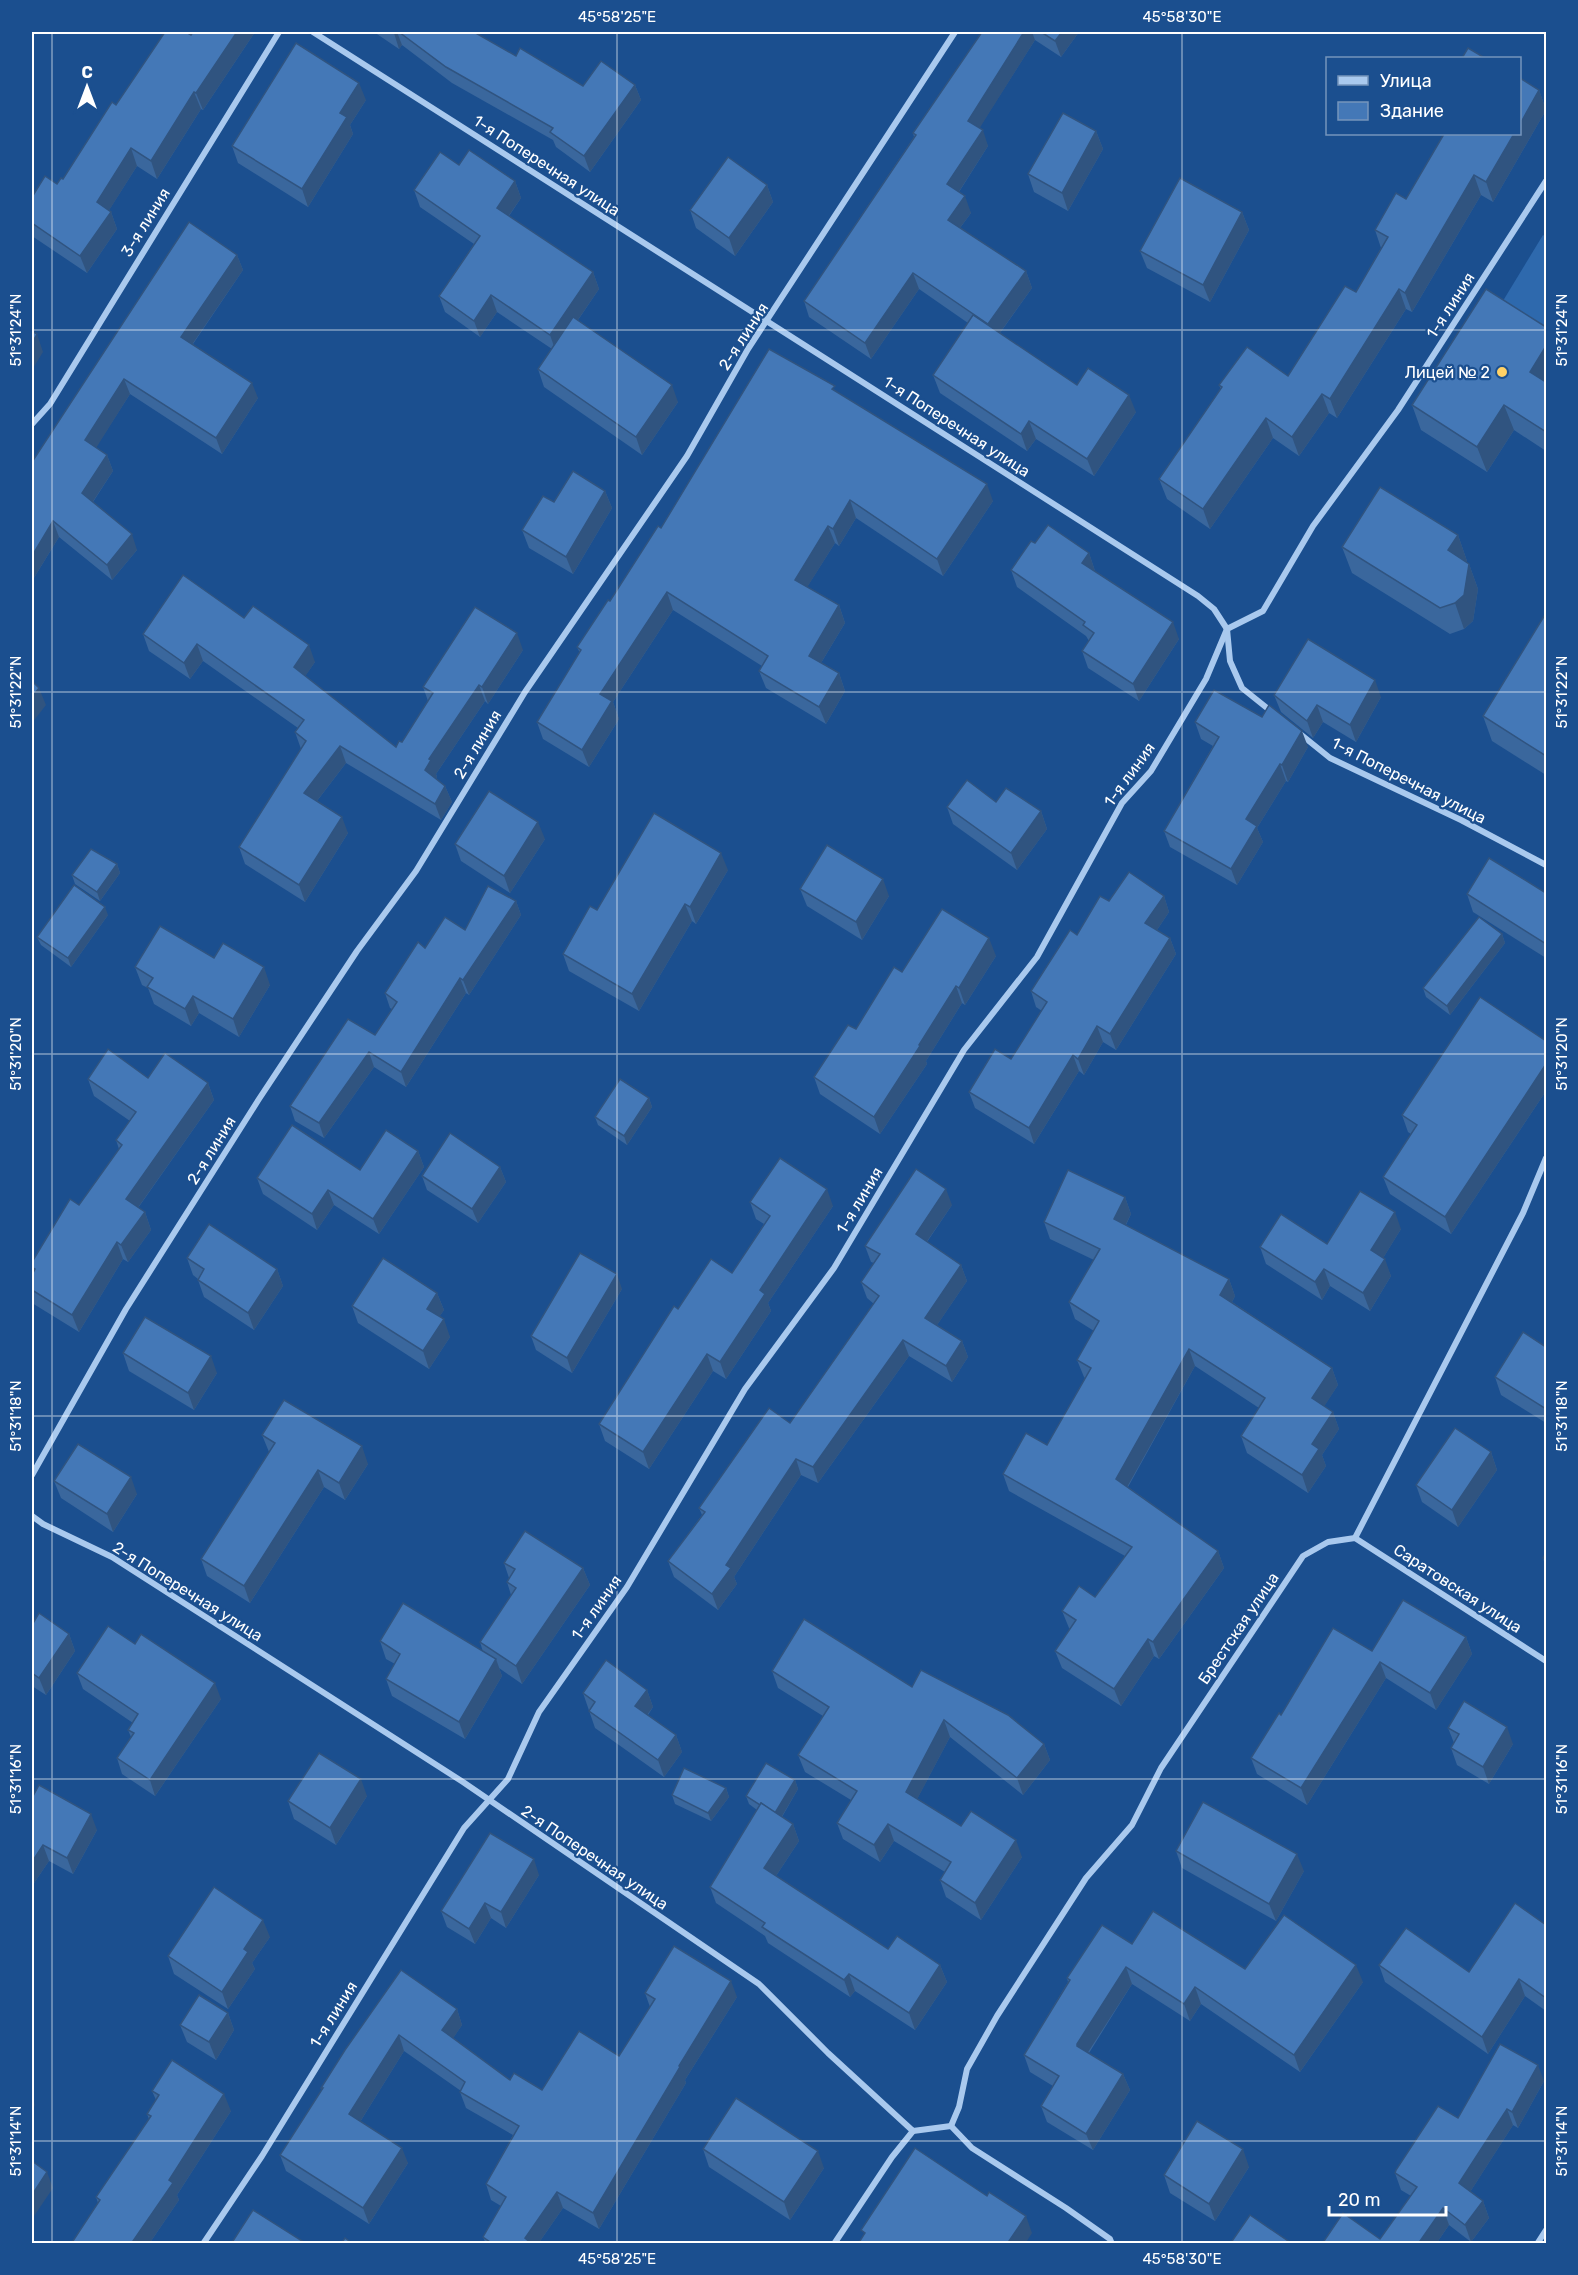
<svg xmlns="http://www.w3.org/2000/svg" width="1578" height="2275" font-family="Rubik,sans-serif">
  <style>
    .green { fill: #2e69ad }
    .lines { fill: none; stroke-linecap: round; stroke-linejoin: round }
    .street { stroke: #a9c9ee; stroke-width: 6 }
    .wall { fill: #3a679d }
    .shaded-wall { fill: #305480 }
    .building { fill: #4478b7; stroke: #305480; stroke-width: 1.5 }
    .ticks { fill: none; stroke: #fff; stroke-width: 1.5; stroke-opacity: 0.45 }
    .poi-dot { fill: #ffd166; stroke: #1b4f8f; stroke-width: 2 }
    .labels { text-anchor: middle; stroke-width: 4.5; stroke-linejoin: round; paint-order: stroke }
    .street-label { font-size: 16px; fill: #fff; stroke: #1b4f8f }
    .poi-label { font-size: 16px; fill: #fff; stroke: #1b4f8f; text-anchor: end }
    .neatline { fill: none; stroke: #fff; stroke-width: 2 }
    .ticks-label { font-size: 15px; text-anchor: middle; fill: #fff }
  </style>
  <rect width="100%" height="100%" fill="#1b4f8f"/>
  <path class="green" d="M1543,235l3,2v110l-51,-33z"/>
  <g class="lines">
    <g class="street">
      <path d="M313,32l885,564 16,13 13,20 3,32 12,27 30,24"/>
      <path d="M32,424l18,-20 229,-372"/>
      <path d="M1299,733l31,25 131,62 85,45"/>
      <path d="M32,1475l94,-166 133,-210 98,-148 59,-80 109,-179 162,-236 61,-107 207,-317"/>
      <path d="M32,1516l11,8 69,33 351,225 296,202 69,69 85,78 38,-5 21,22 94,60 44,31 2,5"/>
      <path d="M1355,1538l191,123"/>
      <path d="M951,2126l8,-19 8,-38 30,-53 89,-138 46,-53 29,-57 142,-212 25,-14 27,-4 168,-325 23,-55"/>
      <path d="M203,2244l59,-88 202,-328 44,-49 31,-67 88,-125 118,-198 89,-121 130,-218 73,-93 85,-154 29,-32 55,-92 21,-50 36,-18 50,-85 85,-116 148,-229"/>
      <path d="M834,2244l58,-87 21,-26"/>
      <path d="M1537,2244l9,-14"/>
    </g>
  </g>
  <g class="wall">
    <path d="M193,32h62l-52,78 -2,-1 -44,70 -20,-13 -28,44 2,2 6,17 -30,44 -55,-37v-39l25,-13 6,-5 53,-74 75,-70z"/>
    <path d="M374,32h100l42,24 67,30 52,-1 6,15 -51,72 -34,-25 -3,-7 -101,-57 -50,-38 -3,4z"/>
    <path d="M982,32h97l-18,25 -26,-17 -56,88 9,18 -29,46 12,21 -11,15 66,43 6,17 -32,45 77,52 59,27 -42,64 -58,-37 -9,12 -87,-58 -7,-18 35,-52 -49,-34 -48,70 -62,-42 -5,-16 110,-164 -1,-4z"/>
    <path d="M1539,90l7,20 -53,92 -12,-7 -69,117 -6,-3 -69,109 -8,-5 -30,43 -26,-18 -63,91 -43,-30 -8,-20 62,-89 -2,-5 69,-9 68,-84 25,-44 -6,-18 31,-31z"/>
    <path d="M366,100l-16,25 3,9 -45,73 -70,-44 -6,-17z"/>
    <path d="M1096,131l7,18 -35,62 -34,-19 -6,-18z"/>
    <path d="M459,165l56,16 6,17 -12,18 84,56 6,17 -21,31 100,82 -36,53 -98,-68 -6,-18 14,-20 -55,-37 -17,25 -35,-25 -6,-16 35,-52 -54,-37 -6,-17z"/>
    <path d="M767,185l6,17 -38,54 -39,-28 -6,-18z"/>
    <path d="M1242,212l7,18 -39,72 -63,-34 -7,-17z"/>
    <path d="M237,255l6,15 -50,74 65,54 -36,56 -92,-60 -34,53 11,8 6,16 -20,31 44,48 -25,30 -53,-43 -27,44v-119z"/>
    <path d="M1546,327v124l-32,-21 -27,42 -66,-42 -9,-25z"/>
    <path d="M837,392l156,109 -50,75 -87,-58 -17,28 -4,-3 -28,44 32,18 6,18 -24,40 18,10 6,18 -19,33 -60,-36 -7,-17 3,-5 -89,-56 -60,92 6,17 -30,48 -46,-28 -6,-17 43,-69 -3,-6 84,-119z"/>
    <path d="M605,491l7,17 -39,66 -44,-26 -7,-18 32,-28z"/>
    <path d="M1458,535l9,26 -1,1 3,2 9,25 -5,32 -9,8 -14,5 -98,-61 -10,-26z"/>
    <path d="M1035,543l54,10 6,18 -1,1 85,67 -40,62 -51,-33 -6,-17 7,-10 -3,-5 -69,-49 -6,-17z"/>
    <path d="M1546,613v162l-54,-34 -9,-25z"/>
    <path d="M244,618l71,44 -10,14 91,71 6,-5 26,-41 -5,-14 100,-37 -35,54 -3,-3 -49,73 1,3 -1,2 9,7 7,16 -11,18 -95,-57 -29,38 31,32 -43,69 -60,-38 -6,-17 62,-98 -6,-17 3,-4 -95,-67 -13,18 -41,-28 -6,-17z"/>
    <path d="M1274,695l107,2 -25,45 -33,-20 -10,16 -32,-26z"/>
    <path d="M1195,722l113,25 -20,35 -2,-1 -29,47 6,14 -26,43 -67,-38 -6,-16 49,-85 -12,-7z"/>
    <path d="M996,802l45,9 6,18 -30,41 -64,-46 -6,-17z"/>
    <path d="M545,839l-35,54 -49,-32 -6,-17z"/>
    <path d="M117,864l3,9 -20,28 -25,-17 -3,-9z"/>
    <path d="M728,870l-32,54 -4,-3 -53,90 -70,-40 -6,-17 34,-44z"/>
    <path d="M800,889l89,7 -27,44 -55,-34z"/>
    <path d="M1546,893v65l-73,-46 -6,-18z"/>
    <path d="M1164,896l5,16 -12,18 13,8 6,16 -60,96 -13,-8 -19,33 -5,-4 -45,73 -59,-36 -6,-16 42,-33 31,-48 -6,-4 -5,-16 46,-56 32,-34z"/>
    <path d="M516,901l5,14 -52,80 -3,-2 -60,94 -32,-20 -50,71 -29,-17 -5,-15 85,-71 17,-26 -2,-1 -5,-15 40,-45 40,-18z"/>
    <path d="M108,915l-37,52 -30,-22 -4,-8z"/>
    <path d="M1502,934l3,9 -55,72 -24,-18 -3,-9z"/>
    <path d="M996,956l-31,49 -3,-2 -36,58 1,3 -47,70 -60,-40 -6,-17 42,-48 46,-57z"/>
    <path d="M214,958l56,27 -31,52 -40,-24 -8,13 -37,-22 -6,-16 -6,-3 -7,-18z"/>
    <path d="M1546,1041v50l-95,143 -61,-40 -7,-17 28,-43 -3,-2 -6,-17z"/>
    <path d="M148,1078l60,5 6,17 -76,108 7,4 6,18 -23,32 -5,-3 -44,73 -47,-29v-28l1,-1 -1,-3v-9l47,-57 40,-56 -3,-9 14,-19 -36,-25 -6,-17z"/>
    <path d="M649,1098l3,9 -25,38 -29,-20 -3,-8z"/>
    <path d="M418,1151l6,16 -45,67 -45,-29 -17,25 -54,-36 -6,-16 103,-8z"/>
    <path d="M500,1167l6,15 -28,41 -51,-33 -5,-14z"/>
    <path d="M1125,1197l6,17 -5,11 103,54 6,17 -3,6 100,66 6,17 -14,21 9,6 6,17 -17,26 4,11 -18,27 -61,-40 -6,-17 18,-28 -64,-42 -67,121 90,64 6,17 -65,91 -5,-3 -33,50 -59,-38 -7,-17 15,-22 -1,-1 -7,-17 33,-14 30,-41 -116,-65 -6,-17 44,-29 38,-67 -1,-1 -7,-17 17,-29 -19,-12 -6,-17 25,-42 -44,-21 -6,-17z"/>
    <path d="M750,1202l83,4 -65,97 3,8 -45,68 -13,-8 -64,98 -44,-28 -6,-17 79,-115 54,-36 32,-49 -8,-5z"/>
    <path d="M952,1205l-25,37 34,23 6,16 -30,44 25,16 6,16 -16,25 -43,-26 -91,127 -17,-8 -67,102 3,7 -19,26 -44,-33 -6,-16 34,-46 -3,-7 91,-85 84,-119 -7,-6 -6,-16 13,-19 -3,-1 -6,-16z"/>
    <path d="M1401,1229l-18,29 8,18 -21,35 -40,-25 -8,14 -56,-36 -6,-17 67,-3z"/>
    <path d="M187,1258l90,11 6,17 -29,44 -50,-33 -6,-17v-1l-5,-4z"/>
    <path d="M622,1289l-50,84 -36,-23 -5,-14z"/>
    <path d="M437,1293l7,17 -5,7 11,20 -21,32 -71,-46 -6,-17z"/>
    <path d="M1546,1347v76l-45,-28 -6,-18z"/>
    <path d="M123,1353l94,20 -23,37 -65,-39z"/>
    <path d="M262,1435l106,29 -23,36 -21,-13 -74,116 -43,-27 -6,-17 68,-107z"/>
    <path d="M1491,1452l6,18 -39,57 -36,-25 -6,-17z"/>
    <path d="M54,1481l83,13 -24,38 -52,-34z"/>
    <path d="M1546,1552v16l-3,-10z"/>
    <path d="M504,1563l79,5 7,17 -68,99 -23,-16 3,8 -37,63 -73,-43 -6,-17 9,-15 -9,-5 -6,-18 103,11 -3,-10 31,-47 -4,-13 2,-4z"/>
    <path d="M32,1625l37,9 6,17 -29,44 -14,-9z"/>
    <path d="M1466,1637l6,17 -36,56 -50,-32 -79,127 -50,-31 -6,-16 30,-43 91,-64z"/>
    <path d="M135,1644l86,55 -66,97 -33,-22 -5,-16 14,-21 -3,-7 5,-7 -50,-34 -6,-16z"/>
    <path d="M772,1671l140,16 132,57 6,16 -27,35 -73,-58 -33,62 44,27 61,31 -41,63 -35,-23 -6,-17 5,-8 -51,-31 -14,21 -37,-23 -6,-16 14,-23 -46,-28 -7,-17 25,-39 -45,-28z"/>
    <path d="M647,1690l6,17 -5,8 28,20 6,17 -18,25 -69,-49 -12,-35z"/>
    <path d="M1448,1728l65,16 -24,40 -32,-19 -6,-17 3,-5z"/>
    <path d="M795,1780l3,9 -16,28 11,7 6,17 -23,35 112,73 52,16 7,17 -32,48 -60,-39 -5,6 -82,-54 -3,-7 -49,-33 -6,-16 47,-77 -8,-6 -3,-8z"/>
    <path d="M726,1788l3,9 -18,24 -36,-17 -3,-9z"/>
    <path d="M367,1796l-31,49 -42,-26 -6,-18z"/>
    <path d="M32,1798l65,32 -24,44 -24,-13 -17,25z"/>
    <path d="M1176,1851l128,20 -28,50 -94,-53z"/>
    <path d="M539,1875l-33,53 -15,-10 -16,26 -28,-17 -6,-16z"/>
    <path d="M1546,1925v86l-21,-15 -37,58 -103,-72 -6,-17 90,7z"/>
    <path d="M270,1937l-18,26 3,6 -27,40 -54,-35 -6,-18z"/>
    <path d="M1132,1944l113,25 118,13 -63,90 -99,-68 -11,17 -58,-37 -43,69 34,21 7,16 -37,60 -46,-28 -6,-16 12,-20 -23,-14 -6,-17 44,-73 -1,-4z"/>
    <path d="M645,1993l92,4 -52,83 1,3 -87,146 -36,-21 -25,36h-52l-3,-7 18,-31 -10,-6 -5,-16 27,-49 -47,-27 -6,-16 1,-1 -57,-40 -44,71 48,41 -39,61 -83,-53 -6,-16 42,-65 -1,-2 24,-38 112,-41 5,16 -9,13 57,42 32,10 77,-34 31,-49z"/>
    <path d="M228,2013l6,17 -18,30 -29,-18 -7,-17z"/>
    <path d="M1544,2081l-26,47 -5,-3 -43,67 13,9 6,17 -18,24 -22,-17 -13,19h-114l58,-5 31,-43 -10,-6 -6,-17 63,-55z"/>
    <path d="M152,2091l79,20 -54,84 2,5 -30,44h-78l27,-41 -2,-6 53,-78 -2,-5 9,-14z"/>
    <path d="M703,2149l121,19 -34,52 -81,-53z"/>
    <path d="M1249,2167l-34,54 -45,-28 -6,-18z"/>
  </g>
  <g class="shaded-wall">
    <path d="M237,32h18l-52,78 -7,-17z"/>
    <path d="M395,32h2l5,13 -3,4 -5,-16z"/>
    <path d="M1024,32h8l3,8 -61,97 -6,-16z"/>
    <path d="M1062,32h17l-18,25 -6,-16z"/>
    <path d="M359,83l7,17 -16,25 3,9 -45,73 -6,-18 38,-76z"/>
    <path d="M635,85l6,15 -51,72 -6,-16z"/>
    <path d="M1539,90l7,20 -53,92 -7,-20 28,-48h6v-10z"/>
    <path d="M194,92l7,17 -44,70 -6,-18z"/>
    <path d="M983,130l5,16 -35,55 -6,-17z"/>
    <path d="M1096,131l7,18 -35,62 -6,-18z"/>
    <path d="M131,148l6,18 -34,54 -6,-18z"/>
    <path d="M1474,175l7,20 -69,117 -7,-19z"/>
    <path d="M515,181l6,17 -18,26 -6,-16z"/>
    <path d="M767,185l6,17 -38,54 -6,-18z"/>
    <path d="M965,196l6,17 -17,23 -6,-16z"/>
    <path d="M111,212l6,17 -30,44 -7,-17z"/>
    <path d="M1242,212l7,18 -39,72 -7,-17z"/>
    <path d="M237,255l6,15 -56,82 -6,-15z"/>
    <path d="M1026,271l6,17 -38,53 -6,-17z"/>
    <path d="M593,272l6,17 -43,63 -6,-17z"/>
    <path d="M913,273l6,16 -48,70 -6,-16z"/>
    <path d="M1399,289l7,20 -69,109 -7,-19z"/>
    <path d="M491,295l6,17 -17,25 -6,-16z"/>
    <path d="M37,334l6,18 -11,18v-27z"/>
    <path d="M1546,346v40l-16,-14z"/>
    <path d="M124,379l6,15 -39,62 -6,-16z"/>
    <path d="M252,383l6,15 -36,56 -6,-16z"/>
    <path d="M672,385l6,17 -36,53 -6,-18z"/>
    <path d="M1322,394l7,19 -30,43 -7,-19z"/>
    <path d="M1129,395l7,17 -42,64 -7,-17z"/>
    <path d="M1504,405l10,25 -27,42 -10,-25z"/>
    <path d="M1266,418l7,20 -63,91 -7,-20z"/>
    <path d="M1029,421l7,18 -9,12 -6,-17z"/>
    <path d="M107,455l6,16 -25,38 -6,-16z"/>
    <path d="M987,484l6,17 -50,75 -6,-17z"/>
    <path d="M605,491l7,17 -39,66 -7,-17z"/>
    <path d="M850,500l6,18 -17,28 -6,-17z"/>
    <path d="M53,521l6,16 -27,44v-25z"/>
    <path d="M828,526l7,17 -34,54 -6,-17z"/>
    <path d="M132,534l5,16 -25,30 -5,-15z"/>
    <path d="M1458,535l9,26 -10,15 -9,-26z"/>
    <path d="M1089,553l6,18 -7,10 -6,-18z"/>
    <path d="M1469,564l9,25 -5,32 -9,8 -9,-26z"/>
    <path d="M667,592l6,18 -60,92 6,17 -30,48 -7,-17 18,-56z"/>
    <path d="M839,605l6,18 -30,50 -6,-17z"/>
    <path d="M1173,622l6,17 -40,62 -6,-17z"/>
    <path d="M517,633l6,17 -35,54 -6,-17z"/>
    <path d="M197,644l6,17 -13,18 -6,-16z"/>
    <path d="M309,645l6,17 -15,22 -6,-17z"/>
    <path d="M839,673l6,18 -19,33 -7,-17z"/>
    <path d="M1375,680l6,17 -25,45 -6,-17z"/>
    <path d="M479,685l6,16 -49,73 1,3 -6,10 -6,-17 4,-11z"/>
    <path d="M39,688l7,17 -14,18v-26z"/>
    <path d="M1317,705l6,17 -10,16 -6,-17z"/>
    <path d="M1302,731l6,16 -20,35 -6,-17z"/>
    <path d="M340,746l6,17 -36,47 -6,-17z"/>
    <path d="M1280,764l6,17 -29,47 6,14 -26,43 -6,-16 15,-50z"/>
    <path d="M445,786l7,16 -11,18 -6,-16z"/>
    <path d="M1041,811l6,18 -30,41 -6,-17z"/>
    <path d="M342,817l6,16 -43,69 -6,-17z"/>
    <path d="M538,822l7,17 -35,54 -6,-17z"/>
    <path d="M721,853l7,17 -32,54 -6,-17z"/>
    <path d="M117,864l3,9 -20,28 -3,-9z"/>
    <path d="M883,879l6,17 -27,44 -6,-18z"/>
    <path d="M1164,896l5,16 -18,27 -6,-16z"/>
    <path d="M516,901l5,14 -52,80 -6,-15z"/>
    <path d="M685,904l7,17 -53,90 -7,-17z"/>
    <path d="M105,907l3,8 -37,52 -3,-9z"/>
    <path d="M1502,934l3,9 -55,72 -3,-9z"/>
    <path d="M989,938l7,18 -31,49 -6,-17z"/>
    <path d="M1170,938l6,16 -60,96 -6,-16z"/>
    <path d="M264,967l6,18 -31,52 -6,-18z"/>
    <path d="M460,978l6,15 -60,94 -5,-15z"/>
    <path d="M956,986l6,17 -36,58 1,3 -47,70 -6,-17z"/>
    <path d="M193,996l6,17 -8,13 -6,-17z"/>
    <path d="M1097,1026l6,16 -19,33 -6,-16z"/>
    <path d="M369,1052l5,15 -50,71 -5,-15z"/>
    <path d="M1073,1055l6,16 -45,73 -5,-16z"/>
    <path d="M1546,1064v27l-95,143 -6,-17z"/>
    <path d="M208,1083l6,17 -82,116 -6,-17z"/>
    <path d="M649,1098l3,9 -25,38 -3,-9z"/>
    <path d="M418,1151l6,16 -45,67 -6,-15z"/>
    <path d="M500,1167l6,15 -28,41 -6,-14z"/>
    <path d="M827,1189l6,17 -65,97 3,8 -45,68 -6,-17 40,-72z"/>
    <path d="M946,1189l6,16 -31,45 -5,-16z"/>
    <path d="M328,1190l6,15 -17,25 -5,-16z"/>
    <path d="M1125,1197l6,17 -11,22 -6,-17z"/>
    <path d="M145,1212l6,18 -23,32 -7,-17z"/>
    <path d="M1395,1212l6,17 -24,39 -6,-18z"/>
    <path d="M117,1242l6,17 -44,73 -7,-17z"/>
    <path d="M1385,1259l6,17 -21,35 -7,-18z"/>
    <path d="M961,1265l6,16 -36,53 -6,-16z"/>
    <path d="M277,1269l6,17 -29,44 -6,-17z"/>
    <path d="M1324,1269l6,17 -8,14 -7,-18z"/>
    <path d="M617,1274l5,15 -50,84 -5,-15z"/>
    <path d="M1229,1279l6,17 -8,16 -7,-17z"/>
    <path d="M437,1293l7,17 -11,16 -6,-17z"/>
    <path d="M444,1319l6,18 -21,32 -6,-18z"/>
    <path d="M903,1340l6,16 -91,127 -5,-16z"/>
    <path d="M962,1341l6,16 -16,25 -6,-16z"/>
    <path d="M1189,1349l6,17 -73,130 -6,-17z"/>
    <path d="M707,1354l6,17 -64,98 -6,-17z"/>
    <path d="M211,1356l6,17 -23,37 -6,-17z"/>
    <path d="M1332,1368l6,17 -20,31 -6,-18z"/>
    <path d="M1333,1412l6,17 -17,26 4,11 -18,27 -6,-18 10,-31z"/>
    <path d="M362,1446l6,18 -23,36 -6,-17z"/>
    <path d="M1491,1452l6,18 -39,57 -6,-17z"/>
    <path d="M796,1459l5,16 -67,102 3,7 -19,26 -6,-16 14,-29z"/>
    <path d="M318,1470l6,17 -74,116 -6,-17z"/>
    <path d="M131,1477l6,17 -24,38 -6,-18z"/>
    <path d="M1218,1551l6,17 -65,91 -6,-17z"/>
    <path d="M583,1568l7,17 -68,99 -6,-18z"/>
    <path d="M69,1634l6,17 -29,44 -7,-17z"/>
    <path d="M1466,1637l6,17 -36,56 -6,-17z"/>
    <path d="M1148,1639l6,17 -33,50 -7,-17z"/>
    <path d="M496,1659l6,17 -37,63 -6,-17z"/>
    <path d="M1380,1662l6,16 -79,127 -6,-17z"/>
    <path d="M215,1683l6,16 -66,97 -5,-16z"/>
    <path d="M647,1690l6,17 -12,16 -6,-17z"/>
    <path d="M944,1720l6,17 -38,72 -6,-17z"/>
    <path d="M1507,1727l6,17 -24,40 -6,-17z"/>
    <path d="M676,1735l6,17 -18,25 -6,-17z"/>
    <path d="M1044,1744l6,16 -27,35 -6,-17z"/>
    <path d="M361,1779l6,17 -31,49 -6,-17z"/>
    <path d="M795,1780l3,9 -20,34 -4,-9z"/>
    <path d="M726,1788l3,9 -18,24 -3,-8z"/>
    <path d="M91,1814l6,16 -24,44 -6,-16z"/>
    <path d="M793,1824l6,17 -29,44 -6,-17z"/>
    <path d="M888,1824l6,17 -14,21 -6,-17z"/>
    <path d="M1016,1840l6,17 -41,63 -6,-17z"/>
    <path d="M43,1845l6,16 -17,25v-24z"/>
    <path d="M1297,1854l7,17 -28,50 -7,-17z"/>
    <path d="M534,1859l5,16 -33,53 -5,-16z"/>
    <path d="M485,1903l6,15 -16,26 -6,-15z"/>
    <path d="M263,1920l7,17 -18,26 3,6 -27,40 -6,-17 22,-43z"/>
    <path d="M940,1965l7,17 -32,48 -6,-17z"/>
    <path d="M1356,1965l7,17 -63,90 -6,-17z"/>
    <path d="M1126,1967l6,17 -49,76 -6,-16z"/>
    <path d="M849,1974l6,17 -5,6 -6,-17z"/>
    <path d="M1519,1979l6,17 -37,58 -6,-17z"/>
    <path d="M731,1981l6,16 -52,83 1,3 -87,146 -6,-16 86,-147z"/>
    <path d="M1195,1987l6,17 -11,17 -6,-17z"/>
    <path d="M457,2009l5,16 -14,21 -6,-16z"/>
    <path d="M228,2013l6,17 -18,30 -7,-18z"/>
    <path d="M399,2035l5,16 -49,79 -6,-16z"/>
    <path d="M1538,2065l6,16 -26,47 -6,-16z"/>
    <path d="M1123,2074l7,16 -37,60 -7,-16z"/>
    <path d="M224,2094l7,17 -54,84 2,5 -30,44h-18l38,-64z"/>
    <path d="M32,2095l3,10 -3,6z"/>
    <path d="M1507,2109l6,16 -48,75 -6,-17z"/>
    <path d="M402,2148l6,15 -39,61 -6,-16z"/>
    <path d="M1243,2149l6,18 -34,54 -6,-17z"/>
    <path d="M818,2151l6,17 -34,52 -6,-18z"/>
    <path d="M47,2172l6,16 -21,31v-24z"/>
    <path d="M557,2192l6,16 -25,36h-11l-2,-6z"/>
    <path d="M1483,2201l6,17 -18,24 -6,-17z"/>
    <path d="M1443,2208l6,17 -13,19h-18z"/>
    <path d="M1026,2216l6,17 -7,11h-18z"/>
  </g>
  <g class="building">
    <path d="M165,32h21l5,3 2,-3h44l-41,61 -2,-1 -43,69 -20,-13 -34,54 14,10 -31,44 -48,-33v-26l13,-21 12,8 4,-6 2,1 49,-77 4,3z"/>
    <path d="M399,32h75l42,24 4,-8 63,38 18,-25 34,24 -51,71 -34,-24 3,-4 -107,-61z"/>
    <path d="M982,32h42l-56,89 15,9 -36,54 18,12 -17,24 78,51 -38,53 -75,-51 -48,70 -61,-42 112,-166 -3,-2z"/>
    <path d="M1041,32h21l-7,9z"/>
    <path d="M296,43l63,40 -19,30 7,4 -45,72 -70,-43z"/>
    <path d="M1468,48l17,10h-23z"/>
    <path d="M1520,78l19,12 -19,34z"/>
    <path d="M1063,113l33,18 -34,62 -34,-19z"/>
    <path d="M1444,134h70l-28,48 -12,-7 -69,118 -6,-4 -69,110 -8,-5 -30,43 -26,-19 -63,91 -44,-30 63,-92 -3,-2 28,-38 41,29 57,-90 11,6 32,-55 -13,-7 21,-37 10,6z"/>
    <path d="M469,150l46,31 -18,27 96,64 -43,63 -59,-40 -17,26 -35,-25 41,-60 -66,-46 26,-38 19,13z"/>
    <path d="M728,157l39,28 -38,53 -39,-28z"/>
    <path d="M1180,178l62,34 -39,73 -63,-34z"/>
    <path d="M189,222l48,33 -56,82 71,46 -36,55 -92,-59 -39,61 22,15 -25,38 50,41 -25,31 -54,-44 -21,35v-94z"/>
    <path d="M1486,289l60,38v19l-16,26 16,10v50l-42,-27 -27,42 -65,-42z"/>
    <path d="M973,315l104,70 11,-17 41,27 -42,64 -58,-38 -8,13 -88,-59z"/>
    <path d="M573,317l99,68 -36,52 -98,-68z"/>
    <path d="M32,331l5,3 -5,9z"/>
    <path d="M769,349l66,37 -3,3 155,95 -50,75 -87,-59 -17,29 -5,-3 -33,54 44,25 -30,51 30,17 -20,34 -60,-36 9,-15 -101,-64 -67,102 12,7 -30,49 -45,-28 44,-72 -4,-3 31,-47 2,1 48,-75 3,2z"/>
    <path d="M573,471l32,20 -39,66 -44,-27 21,-34 11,6z"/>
    <path d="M1380,487l78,48 -10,15 21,14 -5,31 -9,8 -15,5 -98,-61z"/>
    <path d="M1048,525l41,28 -7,10 91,59 -40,62 -51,-33 12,-18 -11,-8 2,-3 -74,-52 20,-29 4,2z"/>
    <path d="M183,575l61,43 9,-12 56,39 -15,22 102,80 3,-6 3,1 31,-49 -10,-6 52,-80 42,26 -35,54 -3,-2 -50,74 2,1 -6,10 20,16 -10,18 -95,-58 -36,47 38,24 -43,68 -60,-38 67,-106 -11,-9 9,-12 -107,-76 -13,19 -41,-29z"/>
    <path d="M1546,613v143l-63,-40z"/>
    <path d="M1308,639l67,41 -25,45 -33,-20 -10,16 -33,-26z"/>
    <path d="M32,681l7,7 -7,9z"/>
    <path d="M1214,690l48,27 7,-12 33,26 -20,34 -2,-1 -34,55 11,7 -26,43 -67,-38 55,-94 -24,-15z"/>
    <path d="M967,780l29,22 10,-14 35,23 -30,42 -64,-46z"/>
    <path d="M489,791l49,31 -34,54 -49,-32z"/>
    <path d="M654,813l67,40 -31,54 -5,-3 -53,90 -69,-40 27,-48 7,4z"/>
    <path d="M827,845l56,34 -27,43 -56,-33z"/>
    <path d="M91,849l26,15 -20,28 -25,-17z"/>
    <path d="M1489,858l57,35v51l-79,-50z"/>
    <path d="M1129,872l35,24 -19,27 25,15 -60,96 -13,-8 -19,33 -5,-4 -44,73 -60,-36 26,-43 16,10 36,-57 -16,-11 39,-61 7,5 23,-39 9,5z"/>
    <path d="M74,885l31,22 -37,51 -31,-21z"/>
    <path d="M488,886l28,15 -53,79 -3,-2 -59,94 -32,-20 -50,71 -29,-17 58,-87 27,16 22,-33 -12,-9 33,-51 7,6 20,-31 20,13z"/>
    <path d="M942,909l47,29 -30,50 -3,-2 -37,59 1,1 -46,71 -60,-40 34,-52 8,4 38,-62 8,5z"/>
    <path d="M1479,917l23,17 -55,72 -24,-18z"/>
    <path d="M160,926l54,32 9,-15 41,24 -31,52 -40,-23 -8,13 -38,-22 6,-9 -18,-11z"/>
    <path d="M1480,997l66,44v23l-101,153 -62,-40 34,-52 -15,-10z"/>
    <path d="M108,1049l40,29 17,-25 43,30 -82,116 19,13 -24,33 -4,-3 -45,73 -40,-25v-15l3,-6 -3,-2v-5l38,-63 9,6 43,-60 -6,-5 20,-28 -48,-33z"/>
    <path d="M620,1079l29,19 -25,38 -29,-19z"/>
    <path d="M292,1125l68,45 26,-40 32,21 -45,68 -45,-29 -16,24 -55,-36z"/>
    <path d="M450,1133l50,34 -28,42 -50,-33z"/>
    <path d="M780,1158l47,31 -67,101 5,4 -45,68 -13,-8 -64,98 -44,-28 75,-118 4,3 33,-50 21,14 38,-57 -20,-14z"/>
    <path d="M916,1169l30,20 -30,45 45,31 -36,53 37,23 -16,25 -43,-26 -90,127 -17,-8 -70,106 5,3 -19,26 -44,-33 37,-49 -6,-4 70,-100 21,15 89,-127 -18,-14 19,-28 -15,-8z"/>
    <path d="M1068,1170l57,27 -11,22 115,60 -9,16 112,73 -20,30 21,14 -21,32 7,5 -17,26 -61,-39 24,-38 -76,-49 -73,130 102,72 -65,91 -5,-3 -34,50 -59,-38 21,-31 -14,-9 17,-25 16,11 37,-50 -129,-73 23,-41 21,12 44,-77 -14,-8 22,-39 -30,-19 31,-53 -56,-27z"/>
    <path d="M1360,1191l35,21 -24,38 14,9 -22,34 -39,-24 -9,13 -55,-35 21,-33 46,30z"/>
    <path d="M209,1224l68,45 -29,44 -50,-33 6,-11 -17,-11z"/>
    <path d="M580,1253l37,21 -50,84 -36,-22z"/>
    <path d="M383,1258l54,35 -10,16 17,10 -21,32 -71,-45z"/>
    <path d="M145,1317l66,39 -23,37 -65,-40z"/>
    <path d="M1523,1332l23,15v62l-51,-32z"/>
    <path d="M284,1400l78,46 -23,37 -21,-13 -74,116 -43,-27 74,-116 -13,-8z"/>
    <path d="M1455,1428l36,24 -39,58 -36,-25z"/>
    <path d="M78,1444l53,33 -24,37 -53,-33z"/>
    <path d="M525,1531l58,37 -67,98 -36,-24 36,-54 -9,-6 8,-13 -11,-6z"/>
    <path d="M1546,1552v8l-3,-2z"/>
    <path d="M1403,1600l63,37 -36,56 -50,-31 -79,126 -50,-30 28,-45 2,2 52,-87 39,23z"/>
    <path d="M403,1603l93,56 -37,63 -73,-43 14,-25 -20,-13z"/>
    <path d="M39,1613l30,21 -30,44 -7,-5v-48z"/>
    <path d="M804,1619l108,68 9,-17 87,45 36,29 -27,34 -73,-58 -38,72 55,34 10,-15 45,29 -41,63 -35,-23 11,-18 -63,-38 -14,21 -37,-22 20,-32 -59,-36 31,-48 -57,-36z"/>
    <path d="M108,1626l27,18 6,-10 74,49 -65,97 -33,-22 17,-25 -6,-3 10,-16 -61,-41z"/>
    <path d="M606,1660l41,30 -12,16 41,29 -18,25 -69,-49 6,-9 -12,-9z"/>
    <path d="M1464,1701l43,26 -24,40 -32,-19 8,-14 -11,-6z"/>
    <path d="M319,1753l42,26 -31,49 -42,-27z"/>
    <path d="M766,1763l29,17 -20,33 -14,-10 -1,2 -14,-9z"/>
    <path d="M684,1768l42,20 -18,25 -36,-18z"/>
    <path d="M39,1785l52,29 -24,44 -24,-13 -11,17v-64z"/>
    <path d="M1203,1802l94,52 -28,50 -93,-53z"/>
    <path d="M761,1803l32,21 -29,44 124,81 9,-13 43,29 -31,48 -60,-39 -5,6 -82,-53 3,-4 -55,-36z"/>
    <path d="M490,1833l44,26 -33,53 -16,-9 -16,26 -28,-18z"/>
    <path d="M214,1887l49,33 -19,29 4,3 -26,40 -54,-36z"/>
    <path d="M1515,1903l31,22v73l-27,-19 -37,58 -103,-72 27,-37 63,44z"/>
    <path d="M1153,1911l92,58 39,-54 72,50 -62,90 -99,-68 -11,17 -58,-37 -49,77v2l46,28 -37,60 -45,-28 18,-30 -35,-21 46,-75 -3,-2 35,-53 30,19z"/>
    <path d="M674,1946l57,35 -52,85 1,1 -87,146 -36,-21 -32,46 7,6h-39l-10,-7 23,-40 -20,-13 33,-58 -59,-34 5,-10 -66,-47 -50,79 53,34 -39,60 -83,-53 43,-67h-2l24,-38 56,-80 56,39 -15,21 68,50 4,-7 28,17 37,-59 40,25 36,-57 -10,-6z"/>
    <path d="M199,1995l29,18 -19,29 -29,-17z"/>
    <path d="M1500,2044l38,21 -26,47 -5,-3 -48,74 24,18 -18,24 -22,-17 -25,36h-96l21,-31 37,26 37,-52 -22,-14 1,-3 42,-64 20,12z"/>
    <path d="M172,2060l52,34 -55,86 4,3 -42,61h-60l29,-44 -4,-3 55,-81 -4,-2 12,-19 -7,-4z"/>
    <path d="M736,2098l82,53 -34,51 -81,-53z"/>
    <path d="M1197,2121l46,28 -34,55 -45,-29z"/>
    <path d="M915,2148l72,48 2,-4 37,24 -19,28h-149l7,-11 -4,-3z"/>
    <path d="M32,2161l15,11 -15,23z"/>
    <path d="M253,2210l54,34h-76z"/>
    <path d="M1250,2215l41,28v1h-61z"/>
    <path d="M345,2238l8,6h-12z"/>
  </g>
  <path class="ticks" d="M52,32v2212M617,32v2212M1182,32v2212M32,330h1514M32,692h1514M32,1054h1514M32,1416h1514M32,1779h1514M32,2141h1514"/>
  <circle class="poi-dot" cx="1502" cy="372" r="6"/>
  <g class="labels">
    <g class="street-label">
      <text transform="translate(547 165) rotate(33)" y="6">1-я Поперечная улица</text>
      <text transform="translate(145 222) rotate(-58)" y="6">3-я линия</text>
      <text transform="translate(1450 305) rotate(-57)" y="6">1-я линия</text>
      <text transform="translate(743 336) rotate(-57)" y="6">2-я линия</text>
      <text transform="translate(957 426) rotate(33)" y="6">1-я Поперечная улица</text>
      <text transform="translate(477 744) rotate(-59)" y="6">2-я линия</text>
      <text transform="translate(1129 774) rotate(-54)" y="6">1-я линия</text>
      <text transform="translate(1409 780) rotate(27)" y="6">1-я Поперечная улица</text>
      <text transform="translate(211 1150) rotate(-58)" y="6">2-я линия</text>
      <text transform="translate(859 1200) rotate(-59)" y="6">1-я линия</text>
      <text transform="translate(1458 1588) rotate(33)" y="6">Саратовская улица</text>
      <text transform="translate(188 1591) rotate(32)" y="6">2-я Поперечная улица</text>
      <text transform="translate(596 1607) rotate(-55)" y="6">1-я линия</text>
      <text transform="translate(1238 1628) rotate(-56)" y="6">Брестская улица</text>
      <text transform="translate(595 1857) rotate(34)" y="6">2-я Поперечная улица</text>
      <text transform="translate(333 2014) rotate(-58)" y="6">1-я линия</text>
    </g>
    <g class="poi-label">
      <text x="1490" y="378">Лицей № 2</text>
    </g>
  </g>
  <rect width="1578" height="2275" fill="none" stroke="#1b4f8f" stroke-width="66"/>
  <rect x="1326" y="57" width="195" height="78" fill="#1b4f8f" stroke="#7695bc" stroke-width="1.5"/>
  <rect x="1338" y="76" width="30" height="9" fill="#a9c9ee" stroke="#7695bc" stroke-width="1.5"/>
  <text x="1380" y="87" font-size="18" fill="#ffffff">Улица</text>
  <rect x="1338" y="102" width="30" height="18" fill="#4478b7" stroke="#7695bc" stroke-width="1.5"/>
  <text x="1380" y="117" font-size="18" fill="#ffffff">Здание</text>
  <g transform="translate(87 87)" stroke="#1b4f8f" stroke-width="4.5" paint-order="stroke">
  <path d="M0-4.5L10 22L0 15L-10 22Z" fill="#ffffff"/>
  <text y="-9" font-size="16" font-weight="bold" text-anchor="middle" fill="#ffffff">С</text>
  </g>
  <path d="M1329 2206v9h117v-9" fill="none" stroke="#ffffff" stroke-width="3"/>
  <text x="1338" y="2206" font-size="18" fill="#ffffff" stroke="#1b4f8f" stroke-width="4.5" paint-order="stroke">20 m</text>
  <rect x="33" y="33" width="1512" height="2209" class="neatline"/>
  <g class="ticks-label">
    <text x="617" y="22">45°58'25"E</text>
    <text x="1182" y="22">45°58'30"E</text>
    <text transform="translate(16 330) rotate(-90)" y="5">51°31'24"N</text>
    <text transform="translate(1562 330) rotate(-90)" y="5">51°31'24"N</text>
    <text transform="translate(16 692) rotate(-90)" y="5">51°31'22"N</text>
    <text transform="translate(1562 692) rotate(-90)" y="5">51°31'22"N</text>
    <text transform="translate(16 1054) rotate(-90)" y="5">51°31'20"N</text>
    <text transform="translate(1562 1054) rotate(-90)" y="5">51°31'20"N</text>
    <text transform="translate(16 1416) rotate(-90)" y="5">51°31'18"N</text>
    <text transform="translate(1562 1416) rotate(-90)" y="5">51°31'18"N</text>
    <text transform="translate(16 1779) rotate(-90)" y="5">51°31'16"N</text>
    <text transform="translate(1562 1779) rotate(-90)" y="5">51°31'16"N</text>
    <text transform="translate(16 2141) rotate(-90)" y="5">51°31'14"N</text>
    <text transform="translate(1562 2141) rotate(-90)" y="5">51°31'14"N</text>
    <text x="617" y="2264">45°58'25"E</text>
    <text x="1182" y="2264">45°58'30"E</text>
  </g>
</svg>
